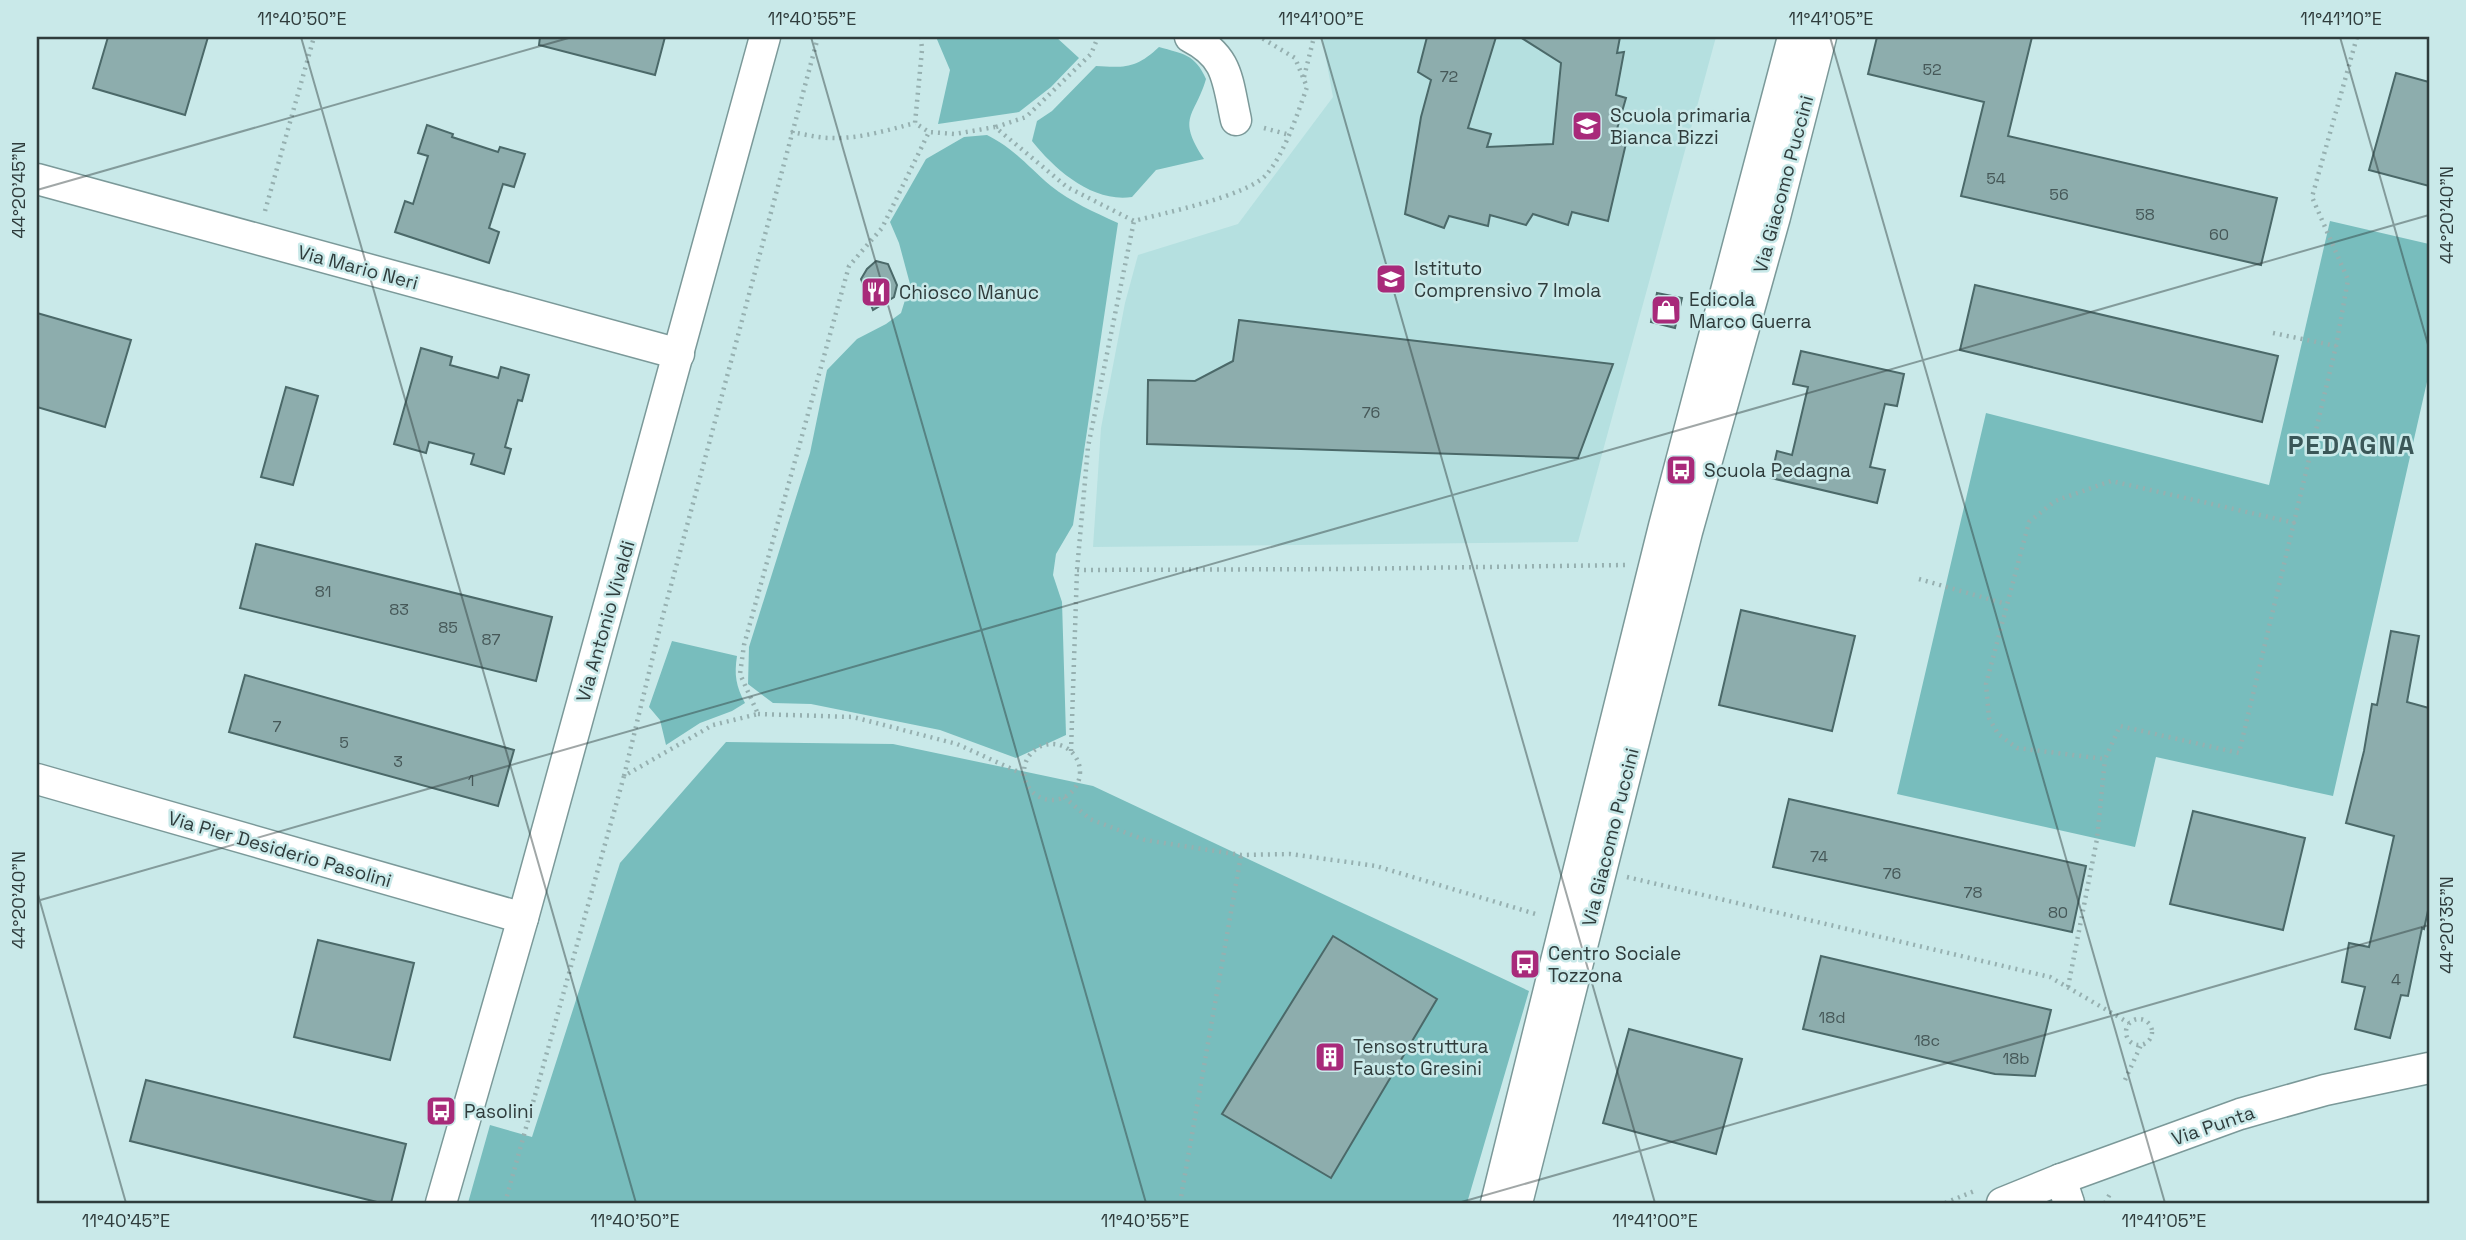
<svg xmlns="http://www.w3.org/2000/svg" width="2466" height="1240" font-family="'Space Grotesk',sans-serif">
  <style>
    .built { fill: #b5e0e0 }
    .green { fill: #78bdbd }
    .building { fill: #8dadad; stroke: #4b6969; stroke-width: 2 }
    .lines { fill: none; stroke-linecap: round; stroke-linejoin: round }
    .minor-casing { stroke: #7b9999; stroke-width: 33 }
    .path { stroke: #96b0b0; stroke-width: 4.5; stroke-dasharray: 2 5; stroke-linecap: butt }
    .minor { stroke: #fff; stroke-width: 30 }
    .ticks { fill: none; stroke: #2f3c3c; stroke-width: 2; stroke-opacity: 0.45 }
    .labels { text-anchor: middle; stroke-width: 5; stroke-linejoin: round; paint-order: stroke }
    .number-label { font-size: 16px; fill: #465858 }
    .poi-label { font-size: 19px; fill: #2f3c3c; stroke: #c9e9e9; text-anchor: start }
    .street-label { font-size: 19px; fill: #2f3c3c; stroke: #c9e9e9 }
    .district-label { font-size: 26px; font-weight: bold; letter-spacing: 2px; fill: #3b5758; stroke: #c9e9e9 }
    .neatline { fill: none; stroke: #2f3c3c; stroke-width: 2.5 }
    .ticks-label { font-size: 18px; text-anchor: middle; fill: #2f3c3c }
  </style>
  <rect width="100%" height="100%" fill="#c9e9e9"/>
  <path class="built" d="M1322,37h394l-138,505 -485,5 8,-119 24,-125 13,-48 100,-31 95,-127z"/>
  <g class="green">
    <path d="M936,37h120l23,21 -28,29 -32,25 -81,12 12,-54z"/>
    <path d="M1159,47c24,7 36,7 47,32 -11,38 -30,37 -2,80l-48,11 -24,27c-39,6 -77,-27 -100,-56l5,-20 15,-10 44,-45c29,2 41,2 63,-19z"/>
    <path d="M987,135c28,14 40,31 64,51 20,16 43,26 67,37l-45,302 -17,29 -3,21 9,27 4,133 -50,23 -76,-28 -129,-26 -38,-1 -25,-19 1,-37 61,-194 17,-83 30,-31 29,-15 15,-11 9,-29 -11,-41 -9,-21 36,-63 38,-22z"/>
    <path d="M2330,221l99,23v129l-96,423 -177,-39 -21,90 -238,-53 89,-381 283,72z"/>
    <path d="M672,641l65,15c-3,19 -1,30 8,47l-13,8 -32,12 -34,22 -6,-25 -11,-13z"/>
    <path d="M726,742l167,2 200,42 436,205 -62,212h-999l22,-78 42,12 88,-274z"/>
  </g>
  <g class="building">
    <path d="M108,37h100l-23,78 -92,-27z"/>
    <path d="M540,37h125l-10,38 -116,-30z"/>
    <path d="M1427,37h69l-28,91 23,6 -4,13 66,-3 8,-81 -41,-26h100l-3,16 7,-1 -8,43 10,3 -11,38 12,3 -19,82 -36,-9 -4,13 -35,-11 -7,11 -36,-10 -2,11 -39,-10 -5,12 -39,-14 16,-97 10,-37 -13,-8z"/>
    <path d="M1877,37h155l-24,99 269,62 -16,67 -300,-69 23,-94 -116,-28z"/>
    <path d="M2396,73l33,9v104l-60,-16z"/>
    <path d="M427,125l26,9 -1,3 46,15 2,-5 25,7 -11,33 -11,-3 -14,44 10,4 -10,31 -94,-31 10,-31 8,3 15,-48 -10,-3z"/>
    <path d="M876,261l12,3 9,21 -3,12 -21,13 -12,-31 6,-10z"/>
    <path d="M1975,285l303,71 -16,66 -302,-72z"/>
    <path d="M1657,293l25,5 -7,30 -24,-6z"/>
    <path d="M37,313l94,27 -26,87 -68,-20z"/>
    <path d="M1239,320l374,44 -35,94 -431,-14 1,-64 47,1 38,-20z"/>
    <path d="M421,348l31,9 -2,8 48,13 3,-11 28,8 -7,26 -4,-1 -13,47 6,2 -7,25 -33,-10 3,-10 -45,-12 -3,11 -32,-9z"/>
    <path d="M1801,351l103,23 -7,32 -12,-2 -15,63 15,3 -8,33 -106,-25 6,-27 15,4 16,-68 -15,-3z"/>
    <path d="M286,387l32,9 -25,89 -32,-8z"/>
    <path d="M256,544l296,73 -16,64 -296,-73z"/>
    <path d="M1741,610l114,26 -23,95 -113,-26z"/>
    <path d="M2391,631l28,5 -12,66 22,6v198l-5,23 -2,-1 -14,68 -7,-1 -11,43 -35,-9 10,-42 -23,-5 7,-39 20,4 25,-111 -48,-13 18,-72 8,-47 5,1z"/>
    <path d="M245,675l269,75 -16,56 -269,-74z"/>
    <path d="M1789,799l297,67 -14,66 -299,-65z"/>
    <path d="M2193,811l112,27 -22,92 -113,-26z"/>
    <path d="M1333,936l104,63 -106,179 -109,-64z"/>
    <path d="M318,940l96,23 -24,97 -96,-23z"/>
    <path d="M1821,956l230,54 -16,66 -40,-2 -192,-45z"/>
    <path d="M1629,1029l113,30 -26,95 -113,-31z"/>
    <path d="M146,1080l260,64 -15,59h-10l-251,-62z"/>
  </g>
  <g class="lines">
    <g class="minor-casing">
      <g id="minor">
        <path d="M1190,37c39,20 37,43 46,83"/>
        <path d="M37,179l642,175"/>
        <path d="M37,779l486,139"/>
        <path d="M2061,1179l8,24"/>
        <path d="M441,1203l82,-285 242,-881"/>
        <path d="M1496,1203l168,-677 129,-489"/>
        <path d="M1517,1203l170,-671 88,-315 46,-180"/>
        <path d="M2002,1203l59,-24 179,-65 85,-24 104,-22"/>
      </g>
    </g>
    <g class="path">
      <path d="M921,37l1,13 -7,73 14,9 26,2 40,-7 72,60 67,34c30,-8 113,-25 132,-46 19,-22 31,-60 41,-88l-12,-29 -35,-21"/>
      <path d="M1304,77l10,-40"/>
      <path d="M996,127l30,-10 65,-63 7,-17"/>
      <path d="M1264,128l26,7"/>
      <path d="M791,132c13,2 27,6 40,6 28,1 57,-8 84,-15"/>
      <path d="M265,211l49,-174"/>
      <path d="M2273,333l63,13"/>
      <path d="M2295,523l-184,-42 -56,20 -26,21 -43,162 3,34 9,16 19,14 88,11 15,-33 119,27 97,-407 12,-66 -36,-83 45,-160"/>
      <path d="M1077,570l267,-1 281,-4"/>
      <path d="M1919,579l87,25"/>
      <path d="M758,714l95,3 104,27 66,30"/>
      <circle cx="1052" cy="772" r="28"/>
      <path d="M1071,751l6,-181 11,-123 46,-226"/>
      <path d="M624,776l38,-157 156,-582"/>
      <path d="M1064,797l26,22 55,21 96,15 49,-1 86,12 163,49"/>
      <path d="M1627,877l423,100 79,46"/>
      <path d="M2068,987l29,-148 8,-80"/>
      <circle cx="2139" cy="1032" r="13"/>
      <path d="M2125,1080l16,-35"/>
      <path d="M505,1203l119,-427 89,-51 45,-11 -18,-40 4,-29 105,-379 33,-38 47,-96"/>
      <path d="M1180,1203l61,-348"/>
      <path d="M1945,1203l32,-13"/>
      <path d="M2105,1203l6,-11"/>
    </g>
    <use href="#minor" class="minor"/>
  </g>
  <path class="ticks" d="M301,37l335,1166M811,37l335,1166M1321,37l334,1166M1830,37l335,1166M2340,37l89,311M37,190l535,-153M37,891l89,312M37,901l2392,-686M1458,1203l971,-278"/>
  <defs>
    <g id="school-square" transform="scale(1.575)"><rect x="-9" y="-9" width="18" height="18" rx="4" fill="#a82a7a" stroke="#c9e9e9"/><path d="M0-5L7-2L0 1L-7-2ZM-4 1L0 2.5L4 1V4Q0 6-4 4Z" fill="#fff"/></g>
    <g id="restaurant-square" transform="scale(1.575)"><rect x="-9" y="-9" width="18" height="18" rx="4" fill="#a82a7a" stroke="#c9e9e9"/><path d="M-5-6h1v4h1v-4h1v4h1v-4h1v5L-1.5 .5V6h-2V.5L-5-1ZM5-6V6H3V1.5H1.5Q1.5-4 5-6Z" fill="#fff"/></g>
    <g id="shop-square" transform="scale(1.575)"><rect x="-9" y="-9" width="18" height="18" rx="4" fill="#a82a7a" stroke="#c9e9e9"/><path d="M-5-2.5h2.3a2.7 3.5 0 0 1 5.4 0H5L5.5 6h-11ZM-1.5-2.5h3a1.5 2.3 0 0 0-3 0Z" fill="#fff"/></g>
    <g id="bus-square" transform="scale(1.575)"><rect x="-9" y="-9" width="18" height="18" rx="4" fill="#a82a7a" stroke="#c9e9e9"/><path d="M-5-6H5V4H4V6H2V4H-2V6H-4V4H-5ZM-3.5-4V0h7V-4ZM-3.5 1.2v1.5H-2V1.2ZM2 1.2v1.5H3.5V1.2Z" fill="#fff"/></g>
    <g id="building-square" transform="scale(1.575)"><rect x="-9" y="-9" width="18" height="18" rx="4" fill="#a82a7a" stroke="#c9e9e9"/><path d="M-4-6H4V6H1V3H-1V6H-4ZM-2.5-4.3h1.7v1.8h-1.7ZM.8-4.3h1.7v1.8H.8ZM-2.5-1h1.7V.8h-1.7ZM.8-1h1.7V.8H.8Z" fill="#fff"/></g>
  </defs>
  <g fill-rule="evenodd">
    <use href="#school-square" x="1587" y="126"/>
    <use href="#school-square" x="1391" y="279"/>
    <use href="#restaurant-square" x="876" y="292"/>
    <use href="#shop-square" x="1666" y="310"/>
    <use href="#bus-square" x="1681" y="470"/>
    <use href="#bus-square" x="1525" y="964"/>
    <use href="#building-square" x="1330" y="1057"/>
    <use href="#bus-square" x="441" y="1111"/>
  </g>
  <g class="labels">
    <g class="number-label">
      <text x="1932" y="75">52</text>
      <text x="1449" y="82">72</text>
      <text x="1996" y="184">54</text>
      <text x="2059" y="200">56</text>
      <text x="2145" y="220">58</text>
      <text x="2219" y="240">60</text>
      <text x="1371" y="418">76</text>
      <text x="323" y="597">81</text>
      <text x="399" y="615">83</text>
      <text x="448" y="633">85</text>
      <text x="491" y="645">87</text>
      <text x="277" y="732">7</text>
      <text x="344" y="748">5</text>
      <text x="398" y="767">3</text>
      <text x="471" y="786">1</text>
      <text x="1819" y="862">74</text>
      <text x="1892" y="879">76</text>
      <text x="1973" y="898">78</text>
      <text x="2058" y="918">80</text>
      <text x="2396" y="985">4</text>
      <text x="1832" y="1023">18d</text>
      <text x="1927" y="1046">18c</text>
      <text x="2016" y="1064">18b</text>
    </g>
    <g class="poi-label">
      <text x="1610" y="122">Scuola primaria<tspan x="1610" dy="22">Bianca Bizzi</tspan></text>
      <text x="1414" y="275">Istituto<tspan x="1414" dy="22">Comprensivo 7 Imola</tspan></text>
      <text x="899" y="299">Chiosco Manuc</text>
      <text x="1689" y="306">Edicola<tspan x="1689" dy="22">Marco Guerra</tspan></text>
      <text x="1704" y="477">Scuola Pedagna</text>
      <text x="1548" y="960">Centro Sociale<tspan x="1548" dy="22">Tozzona</tspan></text>
      <text x="1353" y="1053">Tensostruttura<tspan x="1353" dy="22">Fausto Gresini</tspan></text>
      <text x="464" y="1118">Pasolini</text>
    </g>
    <g class="street-label">
      <text transform="translate(1783 184) rotate(-75)" y="7">Via Giacomo Puccini</text>
      <text transform="translate(358 267) rotate(15)" y="7">Via Mario Neri</text>
      <text transform="translate(605 621) rotate(-74)" y="7">Via Antonio Vivaldi</text>
      <text transform="translate(1610 837) rotate(-76)" y="7">Via Giacomo Puccini</text>
      <text transform="translate(280 849) rotate(16)" y="7">Via Pier Desiderio Pasolini</text>
      <text transform="translate(2213 1125) rotate(-19)" y="7">Via Punta</text>
    </g>
    <g class="district-label">
      <text x="2352" y="454">PEDAGNA</text>
    </g>
  </g>
  <rect width="2466" height="1240" fill="none" stroke="#c9e9e9" stroke-width="77"/>
  <rect x="38" y="38" width="2390" height="1164" class="neatline"/>
  <g class="ticks-label">
    <text x="302" y="25">11°40'50"E</text>
    <text x="812" y="25">11°40'55"E</text>
    <text x="1321" y="25">11°41'00"E</text>
    <text x="1831" y="25">11°41'05"E</text>
    <text x="2341" y="25">11°41'10"E</text>
    <text transform="translate(19 190) rotate(-90)" y="6">44°20'45"N</text>
    <text transform="translate(2447 215) rotate(-90)" y="6">44°20'40"N</text>
    <text transform="translate(19 900) rotate(-90)" y="6">44°20'40"N</text>
    <text transform="translate(2447 925) rotate(-90)" y="6">44°20'35"N</text>
    <text x="126" y="1227">11°40'45"E</text>
    <text x="635" y="1227">11°40'50"E</text>
    <text x="1145" y="1227">11°40'55"E</text>
    <text x="1655" y="1227">11°41'00"E</text>
    <text x="2164" y="1227">11°41'05"E</text>
  </g>
</svg>
